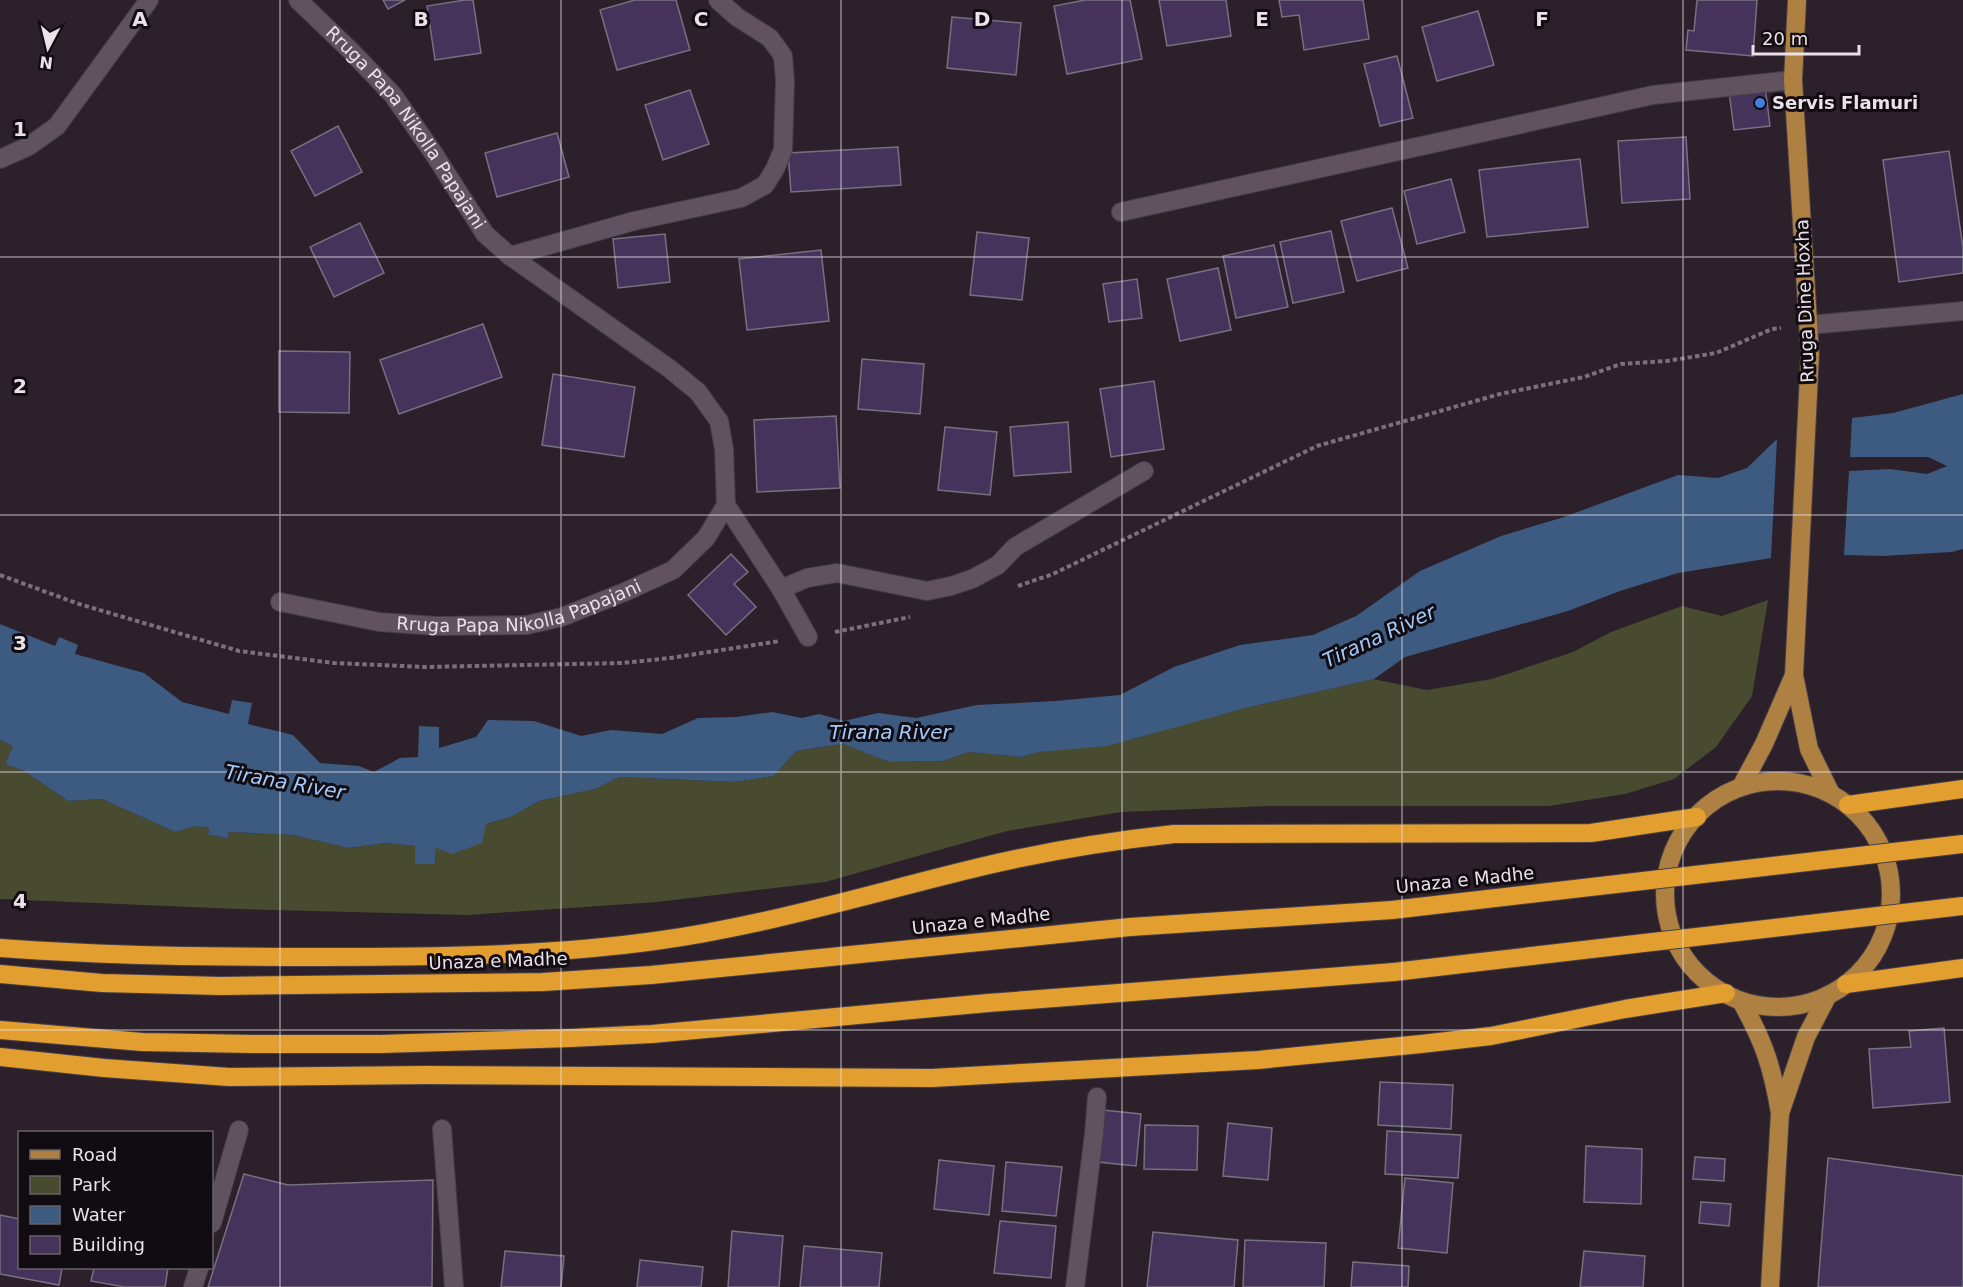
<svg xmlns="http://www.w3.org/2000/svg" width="1963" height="1287" font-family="'DejaVu Sans',sans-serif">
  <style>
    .green { fill: #484b2f }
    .water { fill: #3d5b80 }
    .building { fill: #45335c; stroke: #777081; stroke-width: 1.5 }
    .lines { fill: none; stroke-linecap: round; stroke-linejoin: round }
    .minor-casing { stroke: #473e47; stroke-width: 20 }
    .major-casing { stroke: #473e47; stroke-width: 20 }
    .highway-casing { stroke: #473e47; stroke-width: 20 }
    .path { stroke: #7c717b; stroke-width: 4; stroke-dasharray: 4.5 3; stroke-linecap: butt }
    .minor { stroke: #60525f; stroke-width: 18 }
    .major { stroke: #ae8042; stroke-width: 18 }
    .highway { stroke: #e29f2f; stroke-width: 18 }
    .highway-bridge-casing { stroke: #473e47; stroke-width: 20; stroke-linecap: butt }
    .highway-bridge { stroke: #e29f2f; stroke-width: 18 }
    .grid { fill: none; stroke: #eae1e9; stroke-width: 1.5; stroke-opacity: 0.55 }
    .shop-dot { fill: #3f7fe0; stroke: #110c11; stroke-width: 2 }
    .labels { text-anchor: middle; stroke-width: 6; stroke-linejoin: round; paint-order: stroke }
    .poi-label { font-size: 18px; font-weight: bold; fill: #eae1e9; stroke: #110c11; text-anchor: start }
    .street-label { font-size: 18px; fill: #eae1e9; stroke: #110c11 }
    .water-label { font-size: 20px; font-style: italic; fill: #a2c9fa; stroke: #110c11 }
    .grid-label { font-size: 20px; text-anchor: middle; font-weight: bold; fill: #eae1e9; stroke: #110c11; stroke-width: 6; stroke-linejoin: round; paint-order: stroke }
  </style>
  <rect width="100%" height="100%" fill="#2c202b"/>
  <path class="green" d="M1768,600l-16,96 -36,51 -42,32 -49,15 -76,12h-281l-147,6 -114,19 -182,51 -168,20 -189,13 -229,-6 -239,-10v-159l13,6 -8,18 19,7 44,30 34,-2 73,33 21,-6 13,2 -1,7 20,3 1,-6 64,3 55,13 38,-5 30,3 -1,17 20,1 1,-16 50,-24 27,-8 26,-15 56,-12 25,-12 115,5 39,-6 22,-25 48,-7 45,18 54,-1 26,-9 52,5 18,-5 98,-14 27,-9 82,-21 127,-29 54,11 65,-11 81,-27 38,-20 71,-26 40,10z"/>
  <g class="water">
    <path d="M1963,394v155l-11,3 -69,4 -39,-1 5,-84 41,-2 37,5 20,-8 -19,-9h-78l2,-39 41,-5z"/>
    <path d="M1777,439l-6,119 -93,15 -58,18 -52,20 -163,46 -31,22 -128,29 -139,38 -68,6 -18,5 -52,-5 -26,9 -54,1 -46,-18 -47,7 -22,25 -39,6 -115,-5 -25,12 -56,12 -26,15 -27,8 -4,19 -30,11 -16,-6 -1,16h-20v-18l-29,-3 -38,5 -55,-13 -64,-3 -1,6 -20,-3 1,-7 -13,-2 -21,6 -73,-33 -34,2 -44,-30 -19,-7 8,-18 -13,-6v-116l55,22 4,-9 19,8 -3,9 69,19 38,29 47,12 3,-14 20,3 -4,21 45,11 27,28 39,3 15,6 26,-14 18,-1 1,-31 20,1v21l37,-11 12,-17 46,1 47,15 30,-6 51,4 36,-16 38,-1 36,-5 30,6 17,-4 25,7 34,-8 38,5 61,-13 78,-4 65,-6 54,-28 66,-22 73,-10 43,-19 64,-45 81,-35 63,-19 114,-42 40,3 29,-10z"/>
  </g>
  <g class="building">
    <path d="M383,0h22l-17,9z"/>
    <path d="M465,0h8l8,53 -46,7 -8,-54z"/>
    <path d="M635,0h41l14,50 -73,20 -17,-60z"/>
    <path d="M1085,0h45l12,59 -75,15 -13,-68z"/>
    <path d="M1159,0h67l5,36 -64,10z"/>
    <path d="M1279,0h84l6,39 -65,11 -5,-35 -17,2z"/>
    <path d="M1697,0h60l-4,56 -67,-6 2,-20 6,1z"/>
    <path d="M1478,11l16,54 -57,16 -15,-54z"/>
    <path d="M952,17l69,6 -5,52 -69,-7z"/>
    <path d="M1397,56l16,62 -33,8 -16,-62z"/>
    <path d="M1765,86l5,40 -36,4 -5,-39z"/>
    <path d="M690,90l19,54 -46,16 -18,-55z"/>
    <path d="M338,126l24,46 -47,24 -24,-45z"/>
    <path d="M557,133l12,44 -72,20 -12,-44z"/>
    <path d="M1686,137l4,62 -68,4 -4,-62z"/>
    <path d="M898,147l3,38 -110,7 -3,-39z"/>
    <path d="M1949,151l14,97v25l-64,9 -16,-122z"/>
    <path d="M1580,159l8,68 -101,10 -8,-67z"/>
    <path d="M1451,179l14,53 -48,12 -13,-53z"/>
    <path d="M1392,208l16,60 -51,13 -16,-60z"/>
    <path d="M360,223l24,50 -50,24 -24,-50z"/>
    <path d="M1331,231l13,61 -51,11 -13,-61z"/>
    <path d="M977,232l52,6 -7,62 -52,-5z"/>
    <path d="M665,234l5,48 -52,6 -5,-49z"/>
    <path d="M1274,245l14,62 -52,11 -13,-62z"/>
    <path d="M821,250l8,71 -82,9 -8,-71z"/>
    <path d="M1218,268l13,62 -51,11 -13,-62z"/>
    <path d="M1137,279l5,39 -33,4 -6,-38z"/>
    <path d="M483,324l19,53 -103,37 -19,-54z"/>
    <path d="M279,351l71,1 -1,61 -70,-1z"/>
    <path d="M862,359l62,5 -4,50 -62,-5z"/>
    <path d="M553,374l82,13 -11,70 -82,-12z"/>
    <path d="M1154,381l10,68 -53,8 -11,-68z"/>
    <path d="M836,416l4,72 -83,4 -3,-72z"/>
    <path d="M1068,422l3,50 -57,4 -4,-49z"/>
    <path d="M945,427l52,5 -7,63 -52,-5z"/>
    <path d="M731,554l17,18 -14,12 22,23 -30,28 -38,-40z"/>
    <path d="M1944,1028l6,74 -77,6 -4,-59 42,-2 -2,-16z"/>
    <path d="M1380,1082l73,3 -2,44 -73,-4z"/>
    <path d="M1103,1110l38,4 -5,52 -38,-4z"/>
    <path d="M1228,1123l44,5 -4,52 -45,-4z"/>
    <path d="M1145,1125l53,1 -1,44 -53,-1z"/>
    <path d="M1387,1131l74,4 -3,43 -73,-4z"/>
    <path d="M1586,1146l56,3 -1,55 -57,-2z"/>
    <path d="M1695,1157l30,2 -1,22 -31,-2z"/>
    <path d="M1828,1158l135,18v111h-145z"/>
    <path d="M939,1160l55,6 -5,49 -55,-6z"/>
    <path d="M1006,1162l56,5 -6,49 -54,-5z"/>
    <path d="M244,1174l44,11 145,-5 -1,107h-224z"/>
    <path d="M1405,1178l48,5 -6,70 -49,-5z"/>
    <path d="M1701,1202l30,2 -2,22 -30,-3z"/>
    <path d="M0,1215l20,4v49h42l-3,17 -59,-11z"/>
    <path d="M1000,1221l56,5 -5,52 -57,-5z"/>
    <path d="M732,1231l51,5 -4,51h-51z"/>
    <path d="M1153,1232l85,8 -4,47h-87z"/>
    <path d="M1245,1240l81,3 -2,44h-81z"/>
    <path d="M804,1246l78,7 -3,34h-79z"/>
    <path d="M505,1251l59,5 -3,31h-60z"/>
    <path d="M1584,1251l61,5 -2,31h-63z"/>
    <path d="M640,1260l63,7 -2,20h-64z"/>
    <path d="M1353,1262l56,4 -1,21h-57z"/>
    <path d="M94,1268h74l-3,19h-40l-34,-6z"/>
  </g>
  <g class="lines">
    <g class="minor-casing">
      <g id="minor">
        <path id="s1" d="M298,0l53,51 42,44 41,59 51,80 25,22 160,113 28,23 21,29 5,28 2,56 55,84 26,-11 30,-5 90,18 24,-5 21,-7 26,-14 17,-18 129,-76"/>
        <path d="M0,159l29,-13 28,-20 92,-126"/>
        <path d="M1121,212l532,-117 140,-15"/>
        <path d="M510,256l124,-35 107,-23 24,-13 10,-16 8,-19 2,-69 -2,-25 -13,-18 -33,-21 -19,-17"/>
        <path d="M1809,325l154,-14"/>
        <path d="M781,589l27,48"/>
        <path id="s2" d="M280,602l99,20 58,4 90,-1 35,-8 65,-26 46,-21 33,-32 20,-33"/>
        <path d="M442,1129l12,158"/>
        <path d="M212,1223l27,-93"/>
        <path d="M193,1287l6,-19"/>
        <path d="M1075,1287l19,-153 3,-37"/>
      </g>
    </g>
    <g class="major-casing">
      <g id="major">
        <path d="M1797,0l-4,80 17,274 -16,321 15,74 22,45"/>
        <circle cx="1778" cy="894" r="113"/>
        <path d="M1741,787l23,-43 30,-69"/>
        <path d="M1741,1001c23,41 31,65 39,112l26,-76 22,-42"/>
        <path d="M1770,1287l10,-174"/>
      </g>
    </g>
    <g class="highway-casing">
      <g id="highway">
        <path d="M1848,805l115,-16"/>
        <path d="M0,948c107,8 215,9 322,9 110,0 223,-1 333,-16 110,-15 217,-48 325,-74 63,-15 129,-26 194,-33l417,-1 106,-16"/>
        <path d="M0,974l102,9 119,3 322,-4 108,-7 479,-48 262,-17"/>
        <path d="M1846,984l117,-16"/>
        <path d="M0,1030l142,12 111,2h127l190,-6 82,-4 336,-31 406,-31"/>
        <path d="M0,1057l104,11 125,9 197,-2 506,3 326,-18 163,-16 70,-8 134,-27 101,-16"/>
      </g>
    </g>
    <g class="path">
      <path d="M0,575l79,29 160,47 95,12 91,4 198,-4 47,-5 110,-17"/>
      <path d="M1018,586l35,-12 264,-128 183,-52 84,-17 37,-13 46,-3 49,-8 56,-24 9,-1"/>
      <path d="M835,632l75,-15"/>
    </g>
    <use href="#minor" class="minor"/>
    <use href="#major" class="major"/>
    <use href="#highway" class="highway"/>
    <g class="highway-bridge-casing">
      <g id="highway-bridge">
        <path d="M1392,910l571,-66"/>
        <path d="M1394,972l569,-66"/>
      </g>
    </g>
    <use href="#highway-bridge" class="highway-bridge"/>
  </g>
  <path class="grid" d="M280,0v1287M561,0v1287M841,0v1287M1122,0v1287M1402,0v1287M1683,0v1287M0,257h1963M0,515h1963M0,772h1963M0,1030h1963"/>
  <circle class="shop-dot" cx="1760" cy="103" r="6"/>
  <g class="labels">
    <g class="poi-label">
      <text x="1772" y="109">Servis Flamuri</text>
    </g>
    <g class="street-label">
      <text dy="6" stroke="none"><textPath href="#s1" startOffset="168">Rruga Papa Nikolla Papajani</textPath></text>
      <text transform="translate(1805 301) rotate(-92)" y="6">Rruga Dine Hoxha</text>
      <text dy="6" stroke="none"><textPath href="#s2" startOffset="244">Rruga Papa Nikolla Papajani</textPath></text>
      <text transform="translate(1465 880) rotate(-6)" y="6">Unaza e Madhe</text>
      <text transform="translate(981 921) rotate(-6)" y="6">Unaza e Madhe</text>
      <text transform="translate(498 961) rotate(-2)" y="6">Unaza e Madhe</text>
    </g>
    <g class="water-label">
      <text transform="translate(1379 636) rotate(-25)" y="7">Tirana River</text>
      <text x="890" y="739">Tirana River</text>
      <text transform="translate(285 782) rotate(10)" y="7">Tirana River</text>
    </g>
  </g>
  <g class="grid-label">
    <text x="140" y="26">A</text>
    <text x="421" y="26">B</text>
    <text x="701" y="26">C</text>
    <text x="982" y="26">D</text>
    <text x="1262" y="26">E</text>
    <text x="1542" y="26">F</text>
    <text x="20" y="136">1</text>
    <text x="20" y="393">2</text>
    <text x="20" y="650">3</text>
    <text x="20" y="908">4</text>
  </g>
  <rect x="18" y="1131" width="195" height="138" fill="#110c11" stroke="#686167" stroke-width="1.5"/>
  <rect x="30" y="1150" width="30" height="9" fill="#ae8042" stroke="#686167" stroke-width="1.5"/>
  <text x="72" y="1161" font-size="18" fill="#eae1e9">Road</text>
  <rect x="30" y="1176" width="30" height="18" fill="#484b2f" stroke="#686167" stroke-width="1.5"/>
  <text x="72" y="1191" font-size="18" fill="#eae1e9">Park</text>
  <rect x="30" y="1206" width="30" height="18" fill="#3d5b80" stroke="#686167" stroke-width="1.5"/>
  <text x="72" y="1221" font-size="18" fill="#eae1e9">Water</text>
  <rect x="30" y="1236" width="30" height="18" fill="#45335c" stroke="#686167" stroke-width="1.5"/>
  <text x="72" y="1251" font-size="18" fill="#eae1e9">Building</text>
  <g transform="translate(48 48) rotate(187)" stroke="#110c11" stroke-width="4.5" paint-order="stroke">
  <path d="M0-4.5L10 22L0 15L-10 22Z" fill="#eae1e9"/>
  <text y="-9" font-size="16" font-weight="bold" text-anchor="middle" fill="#eae1e9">N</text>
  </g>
  <path d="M1753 45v9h106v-9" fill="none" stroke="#eae1e9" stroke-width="3"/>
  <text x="1762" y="45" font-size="18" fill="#eae1e9" stroke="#110c11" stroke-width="4.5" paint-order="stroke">20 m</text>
</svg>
